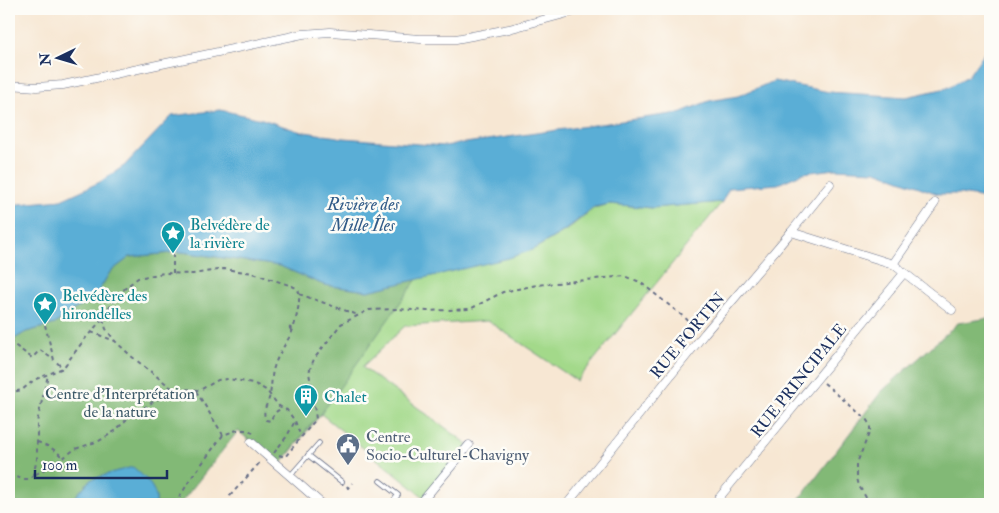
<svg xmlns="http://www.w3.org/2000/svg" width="999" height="513" font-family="'IM FELL Double Pica',serif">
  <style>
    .green { fill: #a3d98a; stroke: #5f8474 }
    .forest { fill: #82b976; stroke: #4e746a }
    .water { fill: #5aaed6; stroke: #3a6e9a }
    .pier { fill: #f7e7d3 }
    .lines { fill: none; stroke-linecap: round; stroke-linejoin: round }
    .stream { stroke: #5aaed6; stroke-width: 2.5 }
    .service-casing { stroke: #686f87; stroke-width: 5.5 }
    .minor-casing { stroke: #686f87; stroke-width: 9 }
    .path { stroke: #686f87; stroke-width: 2; stroke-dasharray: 4 4; stroke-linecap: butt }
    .service { stroke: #fff; stroke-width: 4 }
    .minor { stroke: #fff; stroke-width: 8 }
    .labels { text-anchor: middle; stroke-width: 5; stroke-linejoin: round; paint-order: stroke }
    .culture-label { font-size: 16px; fill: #0d838f; stroke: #fdfcf7; text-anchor: start }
    .street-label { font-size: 16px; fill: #1b2f5e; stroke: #fdfcf7 }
    .park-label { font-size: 16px; fill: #3d5a69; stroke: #fdfcf7 }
    .service-label { font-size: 16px; fill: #4e5e75; stroke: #fdfcf7; text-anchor: start }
    .water-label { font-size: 18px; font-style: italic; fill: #315b88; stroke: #fdfcf7 }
  </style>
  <rect width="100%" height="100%" fill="#fdfcf7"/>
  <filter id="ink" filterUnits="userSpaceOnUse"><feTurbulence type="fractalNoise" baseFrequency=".02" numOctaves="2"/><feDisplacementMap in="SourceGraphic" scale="10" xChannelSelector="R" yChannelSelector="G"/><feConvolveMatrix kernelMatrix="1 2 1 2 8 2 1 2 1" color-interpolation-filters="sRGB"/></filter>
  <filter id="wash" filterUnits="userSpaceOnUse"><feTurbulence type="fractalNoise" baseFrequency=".0096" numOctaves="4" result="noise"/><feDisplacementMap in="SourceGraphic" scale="20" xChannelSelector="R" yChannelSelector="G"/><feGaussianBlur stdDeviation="1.12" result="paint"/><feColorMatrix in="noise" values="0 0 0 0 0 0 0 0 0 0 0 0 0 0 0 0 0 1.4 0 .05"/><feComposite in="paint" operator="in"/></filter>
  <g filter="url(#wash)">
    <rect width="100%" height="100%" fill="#f7e7d3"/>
    <path class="green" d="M722,202l-145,179 -89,-60 -83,5 -43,41 107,78 -44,53 -104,-84 -41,51 -42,-34 -15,4 -54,69h-160v-162l421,-66 80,-19 26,-9 32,-19 26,-21 16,-4 42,4z"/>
    <g class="forest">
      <path d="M182,252l98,14 44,19 44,6 49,-12 -96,135 -13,14 -28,37 -42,-34 -58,73h-24v-6l-66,-18 -21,24h-60v-162l17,-10 29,-8 14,-12 24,-12 17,-28 20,-15z"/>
      <path d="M990,318l-1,13 1,1v172h-194l85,-112 77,-69z"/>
    </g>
    <g class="water">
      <path d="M125,9h106l-5,3 -83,-1z"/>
      <path d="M990,45v158l-11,-6 -19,-3h-22l-62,-23 -41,-2 -32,4 -25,11 -49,4 -7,14 -70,6 -42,-4 -16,3 -30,24 -32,19 -23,8 -141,33 -44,-6 -44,-19 -98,-14 -52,5 -20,15 -17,28 -24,12 -14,12 -29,8 -17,10v-137l52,-5 39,-18 24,-16 48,-50 48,-6 42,9 36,12 46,7 100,8 235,-33 30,-12 29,-5 36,-15 55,11 77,5 41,-9 21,-12z"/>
      <path d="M133,467c11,10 25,21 23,37h-87l21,-24 24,-8z"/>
    </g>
    <path class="pier" d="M169,231l13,1v8h-6v15h-4v-15l-3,-1z"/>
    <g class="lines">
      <path class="stream" d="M961,504l25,-4 4,-2"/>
    </g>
  </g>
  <g filter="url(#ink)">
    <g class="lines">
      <g class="service-casing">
        <g id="service">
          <path d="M308,455l34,27"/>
          <path d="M290,476l29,-33"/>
          <path d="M380,481l18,14 -7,9"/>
        </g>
      </g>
      <g class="minor-casing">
        <g id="minor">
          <path d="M9,85l28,2 26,-2 240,-51 27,-2 90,7h36l53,-10 74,-20"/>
          <path d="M791,232l102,32 59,46"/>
          <path d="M893,264l42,-61"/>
          <path d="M251,442l71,62"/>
          <path d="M420,504l49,-59"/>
          <path d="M567,504l138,-171 86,-101 39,-48"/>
          <path d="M714,504l190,-231"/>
        </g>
      </g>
      <g class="path">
        <path d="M173,254v19"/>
        <path d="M299,294l59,21"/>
        <path d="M103,319l3,10 9,12"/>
        <path d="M45,325l9,35 9,8"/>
        <path d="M292,331l-4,-5 5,4"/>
        <path d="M91,332l24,9 16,15 43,34"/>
        <path d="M9,341l23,17 8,-8 14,10"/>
        <path d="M824,383l42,36 4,6v6l-13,32v15l2,8 11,18"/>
        <path d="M196,391l27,44"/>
        <path d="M9,395l4,-3 9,-2 12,-10 29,-12 21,-28 15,-17 20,-29 11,-10 8,-6 26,-5 29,1 31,-5 21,3 8,1 39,13c2,1 5,2 6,4 4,7 -3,35 -6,42 -6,12 -14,22 -18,35 -3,9 -2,18 -4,27 -1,10 -9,15 -4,26l5,1c2,-8 5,-10 12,-13"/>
        <path d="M37,442c10,3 19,8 26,16"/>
        <path d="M274,453l13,-17 8,-15"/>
        <path d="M279,455l6,2 31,-38 -7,-47 5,-13 27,-35 28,-14 29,-1 29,2 43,-2 33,-17 34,-7 88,-9 15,6 59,47"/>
        <path d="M9,474l13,5h8l4,-4 -1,1 30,-18 12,-9 24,-8 16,-10 16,-16 6,-2 17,-12 21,-11 5,-1 20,1 18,-10 10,-1 25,4 13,7 13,16 8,4 8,11 6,16"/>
        <path d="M33,476l4,-17v-37l11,-47"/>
        <path d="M347,486l1,2 4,-5"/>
        <path d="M175,504l17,-27 31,-42 14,-5h12l5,4"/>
        <path d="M228,504l2,-8 31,-35"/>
      </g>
      <use href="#service" class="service"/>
      <use href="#minor" class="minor"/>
    </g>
  </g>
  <defs>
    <g id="sight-pin" transform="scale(1.25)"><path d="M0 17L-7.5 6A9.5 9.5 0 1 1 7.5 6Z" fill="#0f9aa8" stroke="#fdfcf7"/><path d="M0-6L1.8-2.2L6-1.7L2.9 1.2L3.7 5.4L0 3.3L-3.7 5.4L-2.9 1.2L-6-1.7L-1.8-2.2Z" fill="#fff"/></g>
    <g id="building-pin" transform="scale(1.25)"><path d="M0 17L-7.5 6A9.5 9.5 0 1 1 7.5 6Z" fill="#0f9aa8" stroke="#fdfcf7"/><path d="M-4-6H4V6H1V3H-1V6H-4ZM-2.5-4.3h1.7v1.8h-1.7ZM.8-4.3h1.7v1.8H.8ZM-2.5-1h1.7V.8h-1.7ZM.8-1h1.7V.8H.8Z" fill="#fff"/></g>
    <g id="civic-pin" transform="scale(1.25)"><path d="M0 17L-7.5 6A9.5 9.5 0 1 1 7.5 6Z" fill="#5c6f8a" stroke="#fdfcf7"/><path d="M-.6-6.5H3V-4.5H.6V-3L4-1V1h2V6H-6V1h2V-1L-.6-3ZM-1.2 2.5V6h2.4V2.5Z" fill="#fff"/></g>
  </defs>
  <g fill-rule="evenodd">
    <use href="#sight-pin" x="173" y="233"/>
    <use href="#sight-pin" x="45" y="304"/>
    <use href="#building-pin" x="306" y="396"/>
    <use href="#civic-pin" x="348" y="445"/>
  </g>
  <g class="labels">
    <g class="culture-label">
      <text x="190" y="230">Belvédère de<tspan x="190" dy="18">la rivière</tspan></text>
      <text x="62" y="301">Belvédère des<tspan x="62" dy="18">hirondelles</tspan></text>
      <text x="324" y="402">Chalet</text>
    </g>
    <g class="street-label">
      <text transform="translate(687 335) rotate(-50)" y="6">RUE FORTIN</text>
      <text transform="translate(798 380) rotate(-51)" y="6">RUE PRINCIPALE</text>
    </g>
    <g class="park-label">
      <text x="120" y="399">Centre d'Interprétation<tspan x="120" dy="18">de la nature</tspan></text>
    </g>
    <g class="service-label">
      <text x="366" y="442">Centre<tspan x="366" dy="18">Socio-Culturel-Chavigny</tspan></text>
    </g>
    <g class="water-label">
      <text x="363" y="210">Rivière des<tspan x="363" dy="21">Mille Îles</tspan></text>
    </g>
  </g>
  <rect width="999" height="513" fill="none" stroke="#fdfcf7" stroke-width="30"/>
  <g transform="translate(58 58) rotate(265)" stroke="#fdfcf7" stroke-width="4" paint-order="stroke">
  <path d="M0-4L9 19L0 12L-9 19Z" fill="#1b2f5e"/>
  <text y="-8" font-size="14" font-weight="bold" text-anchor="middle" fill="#1b2f5e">N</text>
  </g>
  <path d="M35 470v8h132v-8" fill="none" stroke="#1b2f5e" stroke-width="2.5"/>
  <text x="42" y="470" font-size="15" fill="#1b2f5e" stroke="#fdfcf7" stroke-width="4" paint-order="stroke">100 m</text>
</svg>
